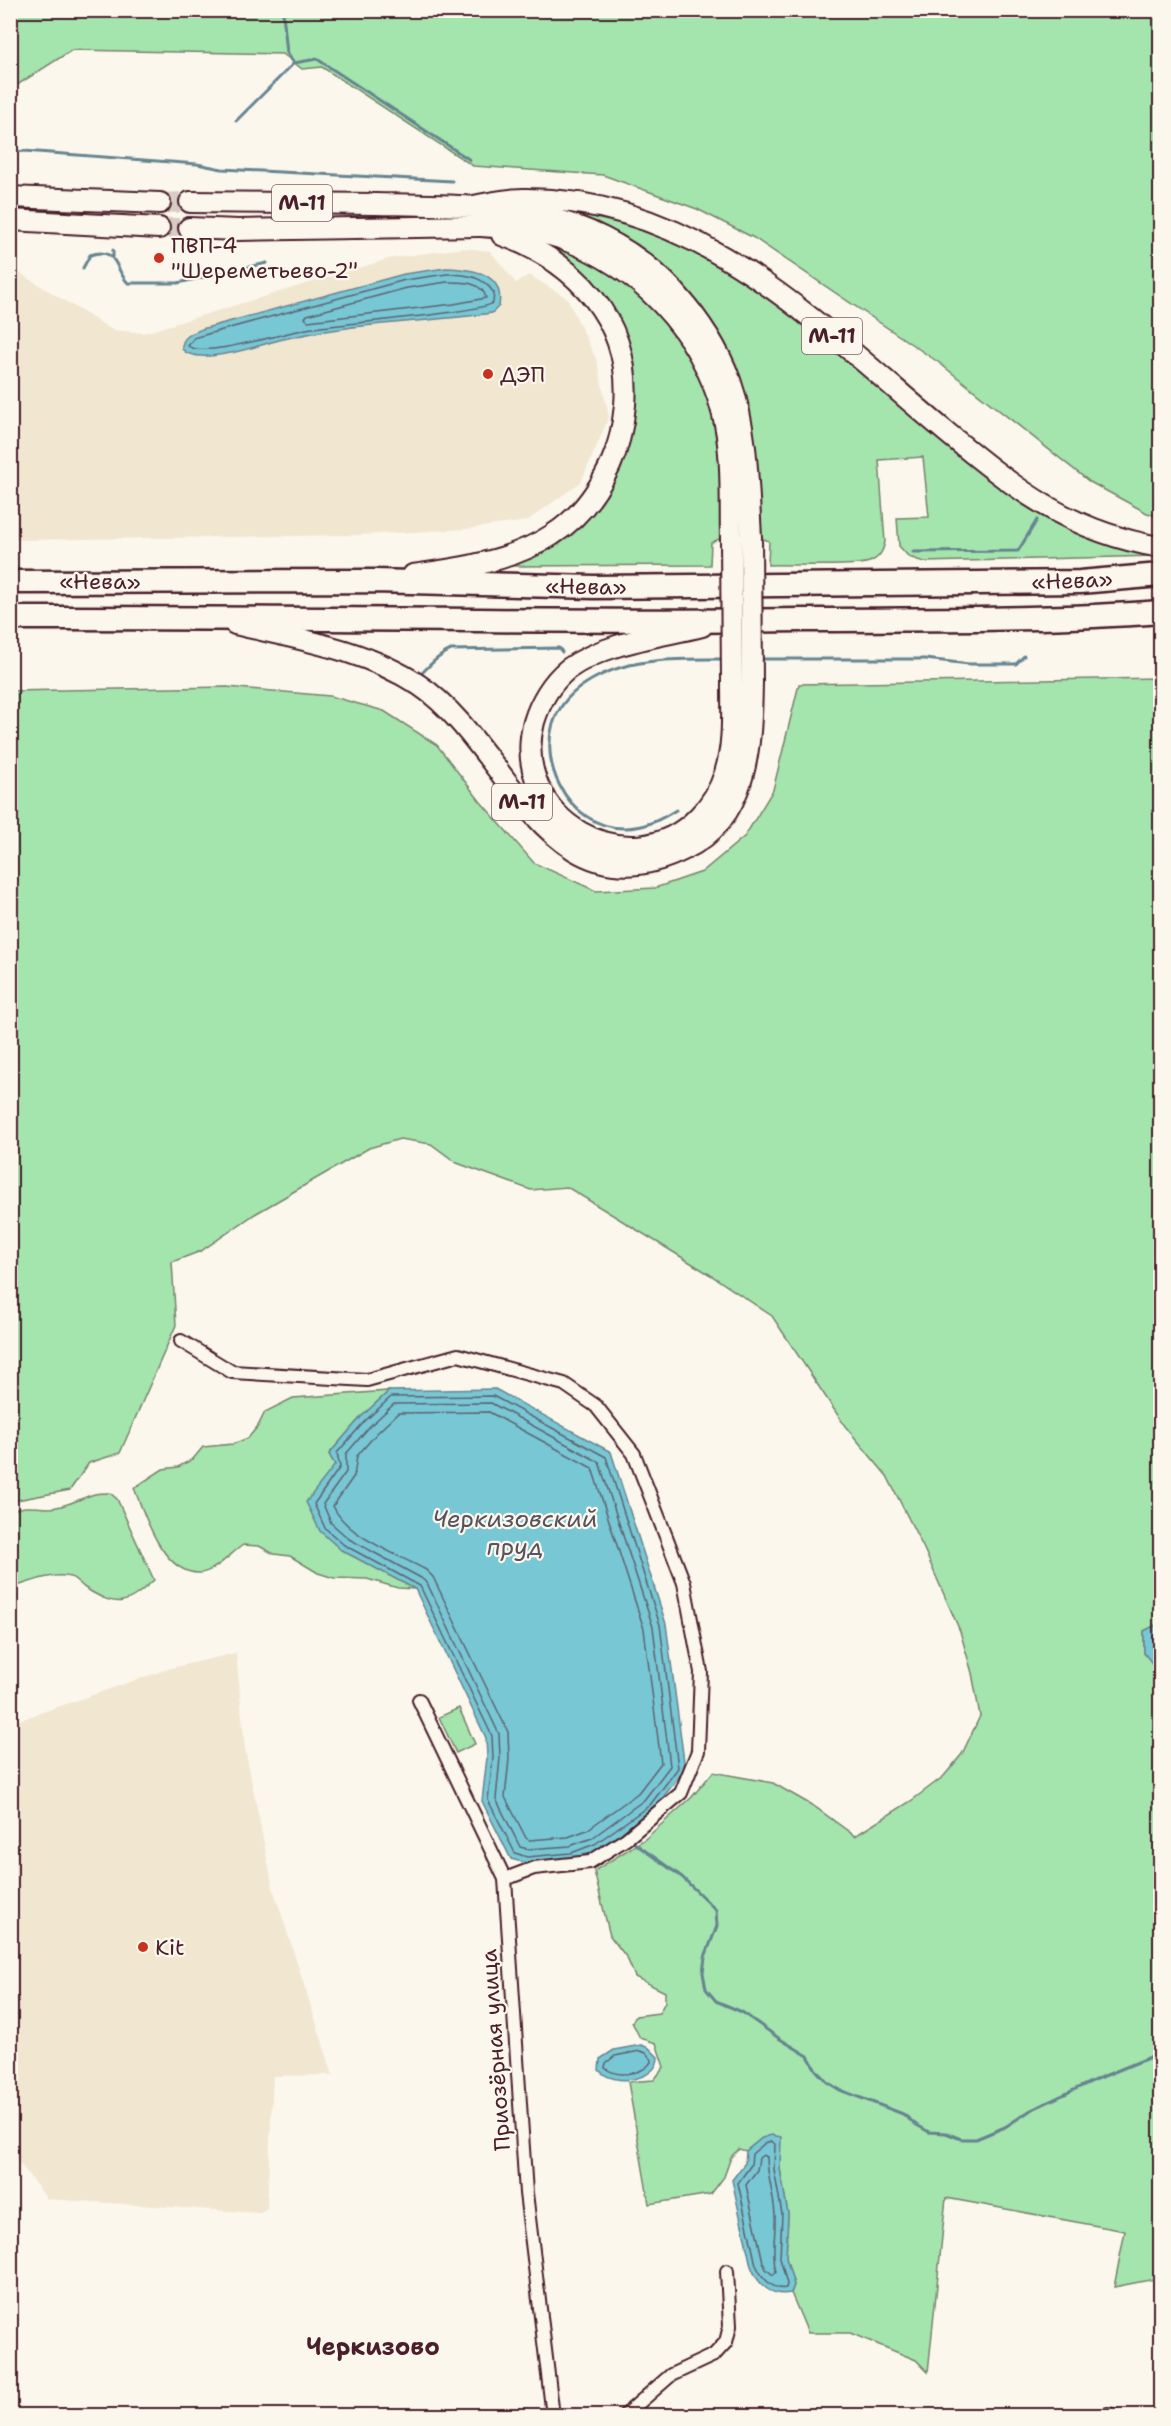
<svg xmlns="http://www.w3.org/2000/svg" width="1171" height="2426" font-family="'Shantell Sans',sans-serif">
  <style>
    .built { fill: #f1e6d0 }
    .green { fill: #a4e4ad; stroke: #77826c; stroke-width: 1.5 }
    .water { fill: #78c7d4; stroke: #668490; stroke-width: 1.5 }
    .lines { fill: none; stroke-linecap: round; stroke-linejoin: round }
    .shore { stroke: #5c626f; stroke-width: 1.5 }
    .stream { stroke: #668490; stroke-width: 3 }
    .primary-tunnel { stroke: #d8ccc5; stroke-width: 20; stroke-dasharray: 20 10; stroke-linecap: butt }
    .street-casing { stroke: #4a1f2b; stroke-width: 16 }
    .primary-casing { stroke: #4a1f2b; stroke-width: 24 }
    .highway-casing { stroke: #4a1f2b; stroke-width: 27 }
    .street { stroke: #fbf7ec; stroke-width: 12 }
    .primary { stroke: #fbf7ec; stroke-width: 20 }
    .highway { stroke: #fbf7ec; stroke-width: 22 }
    .primary-bridge-casing { stroke: #4a1f2b; stroke-width: 24; stroke-linecap: butt }
    .primary-bridge { stroke: #fbf7ec; stroke-width: 20 }
    .poi-dot { fill: #c8321e; stroke: #fbf7ec; stroke-width: 2 }
    .labels { text-anchor: middle; stroke-width: 4.5; stroke-linejoin: round; paint-order: stroke }
    .shield { fill: #fbf7ec; stroke: #7f6065; stroke-width: 1.5 }
    .shield-label { font-size: 21px; font-weight: bold; fill: #4a1f2b }
    .poi-label { font-size: 22px; fill: #4a1f2b; stroke: #fbf7ec; text-anchor: start }
    .street-label { font-size: 22px; fill: #4a1f2b; stroke: #fbf7ec }
    .water-label { font-size: 24px; font-style: italic; fill: #58515e; stroke: #fbf7ec }
    .neighbourhood-label { font-size: 24px; font-weight: bold; fill: #4a1f2b; stroke: #fbf7ec }
  </style>
  <rect width="100%" height="100%" fill="#fbf7ec"/>
  <filter id="ink" filterUnits="userSpaceOnUse"><feTurbulence type="fractalNoise" baseFrequency=".0167" numOctaves="2"/><feDisplacementMap in="SourceGraphic" scale="12" xChannelSelector="R" yChannelSelector="G"/><feConvolveMatrix kernelMatrix="1 2 1 2 8 2 1 2 1" color-interpolation-filters="sRGB"/></filter>
  <g filter="url(#ink)">
    <g class="built">
      <path d="M464,248l26,3 26,32 13,-8 38,23 30,63 12,56 -28,65 -54,39 -60,8 -108,6 -348,5 -1,-273 102,63 32,3 248,-75z"/>
      <path d="M236,1653l9,96 28,139 60,187 -60,1 -6,132 -7,5 -213,-14 -36,-47v-429l160,-55z"/>
    </g>
    <g class="green">
      <path d="M10,11h1150v506l-13,-4 -57,-31 -152,-120 -184,-124 -57,-29 -94,-34 -130,-9 -151,-99 -20,2 -19,-15 -211,-4 -61,39z"/>
      <path d="M541,208l31,2 65,15 68,29 75,50 217,182c51,38 98,59 160,70l-233,6 -15,-5 -10,-11 -2,-28 32,-1 -6,-60 -44,3 6,82c-2,9 -5,15 -13,19 -14,7 -84,3 -104,4l1,-24 -11,-4 -22,-159z"/>
      <path d="M526,238l25,7 28,11 40,21 51,48 27,44 13,33 7,37 4,45v54l-10,5 -1,22 -203,1 106,-88 6,-150z"/>
      <path d="M1160,678v945l-16,8v22l16,20v605l-46,9 11,-56 -179,-33 -18,174 -12,-12 -66,-27h-42l-17,-40 3,-8 -8,-27 2,-44 -8,-45v-32l-18,1 -16,13 -7,-2 -8,8 -7,20 -13,17 -62,10 -21,-122 26,-2 10,-13 -8,-24 -16,-5 -8,-16 4,-6 23,-3 6,-11v-10l-30,-15 -8,-19 -17,-22 -16,-65 51,-32 46,-41 22,-26 60,11 42,24 40,29 56,-35 33,-25 18,-22 18,-38 -8,-43 -12,-42 -36,-82 -37,-73 -42,-50 -73,-110 -63,-42 -142,-87 -36,3 -74,-27 -26,-19 -31,-5 -31,9 -114,66 -54,37 -29,11 4,63 -56,128 -31,10 -19,27 -59,11 -1,-810 217,-4 103,9 54,15 53,34 43,56 54,62 62,28 59,-3 47,-16 43,-36 28,-46 26,-106z"/>
      <path d="M389,1391l-28,26 -32,37 6,11 6,85 74,39 -17,-1 -31,-9 -33,-1 -16,-5 -28,-17 -16,-2 -15,-8 -16,-1c-12,8 -28,27 -43,28 -38,1 -55,-58 -66,-85l29,-19 15,-2 15,-8 10,-12 30,-3 15,-6 10,-12 7,-14 28,-14z"/>
      <path d="M110,1493l7,6 37,81c-28,25 -35,29 -69,8 -5,-3 -9,-10 -15,-11 -18,-5 -42,6 -59,11v-77c16,-7 22,-3 38,-3 16,0 33,-11 46,-14 5,-1 10,-1 15,-1z"/>
      <path d="M459,1708l16,36 -19,9 -17,-36z"/>
    </g>
    <g class="water">
      <path d="M446,268c25,1 59,4 53,38l-7,7c-71,10 -144,10 -213,27 -21,6 -82,27 -97,9 -1,-12 10,-16 20,-20l202,-55z"/>
      <path d="M495,1389l116,63 55,172 19,145 -31,40 -56,41 -25,9 -47,4 -15,-4 -29,-58 5,-44 -1,-19 -71,-149 -74,-39 -21,-19 -14,-29 29,-37 -6,-11 32,-37 28,-26z"/>
      <path d="M1160,1623v50l-16,-20v-22z"/>
      <path d="M641,2045l8,3 9,9c0,24 -45,30 -59,13l1,-11 14,-9z"/>
      <path d="M772,2135l9,2 -1,32 8,45 -2,44 8,27 -3,8c-20,4 -33,-8 -40,-27l-19,-86 13,-17 1,-12 16,-13z"/>
    </g>
    <g class="lines">
      <g class="shore">
        <path d="M447,274c20,1 35,1 47,19l-1,10c-10,9 -155,21 -180,25 -26,3 -107,31 -125,18l6,-8 10,-3 201,-55z"/>
        <path d="M447,282c15,0 35,-1 39,16l-32,6 -146,17 -3,-3 2,-3 100,-27z"/>
        <path d="M493,1396l113,61 54,168 18,143 -28,37 -55,39 -24,9 -44,4 -12,-4 -27,-53 5,-42 -1,-22 -72,-150 -76,-41 -19,-17 -11,-24 26,-37 -3,-14 28,-32 26,-24z"/>
        <path d="M491,1403l108,59 54,165 17,139 -26,34 -52,38 -22,8 -42,3 -8,-2 -24,-48 4,-41 -1,-24 -72,-151 -6,-5 -72,-39 -18,-16 -8,-19 23,-32v-18l24,-28 24,-22z"/>
        <path d="M489,1412l103,56 52,161 17,134 -23,30 -51,37 -19,7 -39,3 -3,-2 -21,-41 4,-38 -1,-27 -75,-155 -7,-7c-29,-16 -79,-33 -93,-64l21,-30 3,-20 20,-23 21,-20z"/>
        <path d="M640,2051l6,2 6,7c-7,15 -35,18 -47,8l1,-5 9,-7z"/>
        <path d="M771,2141l4,3 -1,26 8,44 -2,44 7,26 -1,4c-14,3 -25,-12 -30,-23l-18,-82 13,-18 1,-11 13,-11z"/>
        <path d="M763,2155l4,2c0,20 7,38 8,58 1,19 -4,38 1,57l-3,3 -7,-6 -3,-7 -17,-77 11,-15 2,-12z"/>
      </g>
      <g class="stream">
        <path d="M293,10l-10,3 4,40 7,10"/>
        <path d="M236,121l58,-58 23,-4 153,101"/>
        <path d="M10,153l14,-2 173,13 25,5 230,12"/>
        <path d="M113,257v-7"/>
        <path d="M83,268l7,-13c28,-9 24,14 38,28h50l89,-20"/>
        <path d="M913,552l105,-1 19,-31"/>
        <path d="M758,659h167l44,5h47l8,-8"/>
        <path d="M422,673c9,-9 17,-18 29,-23l108,-2 3,4"/>
        <path d="M676,810c-16,10 -32,18 -51,18 -58,1 -95,-74 -64,-121 9,-14 24,-24 38,-31 36,-19 86,-17 126,-17"/>
        <path d="M630,1840l52,37 34,33 1,16 -12,31 -2,16 3,16 10,12 26,11 38,27 28,17 8,14 11,12 13,8 63,24 12,10 14,8 17,1 15,6h15l29,-12 26,-17 66,-31 63,-26"/>
      </g>
      <g class="primary-tunnel">
        <path d="M160,203l30,-1"/>
        <path d="M159,228h30"/>
      </g>
      <g class="street-casing">
        <g id="street">
          <path d="M181,1341l51,31 135,8 91,-25 106,29 32,22 38,48 50,129 17,89 -3,79 -17,42 -55,46 -36,23 -56,6 -29,11"/>
          <path d="M419,1700l86,179 21,314 27,223"/>
          <path d="M1108,2414l7,2"/>
          <path d="M624,2416l47,-41 43,-20 12,-13 4,-16 -3,-55"/>
        </g>
      </g>
      <g class="primary-casing">
        <g id="primary">
          <path d="M10,197l150,6"/>
          <path d="M190,202c62,1 124,1 186,2 113,2 216,-2 299,88 24,27 43,55 55,88 18,51 18,105 21,158"/>
          <path d="M474,206c16,-3 33,-7 49,-7 175,-2 297,128 422,232 69,57 124,101 215,116"/>
          <path d="M10,220l149,8"/>
          <path d="M189,228l49,2 241,-4c27,2 56,4 81,12 79,28 140,92 162,173 11,41 8,85 9,127"/>
          <path d="M413,575c46,-6 99,-14 139,-40 26,-16 45,-42 58,-69 9,-20 13,-39 15,-61 7,-84 -49,-143 -123,-170"/>
          <path d="M235,624c63,15 129,25 184,61 89,59 129,233 266,164 64,-31 66,-105 67,-167"/>
          <path d="M702,626c-44,11 -96,16 -134,43 -16,13 -28,33 -34,53 -26,96 96,167 165,94 12,-12 21,-27 26,-43 9,-29 7,-60 7,-90"/>
        </g>
      </g>
      <g class="highway-casing">
        <g id="highway">
          <path d="M10,582l365,-1 219,6 486,-5 80,-7"/>
          <path d="M10,618c264,-1 528,5 792,2 120,-1 239,1 358,-8"/>
        </g>
      </g>
      <use href="#street" class="street"/>
      <use href="#primary" class="primary"/>
      <use href="#highway" class="highway"/>
      <g class="primary-bridge-casing">
        <g id="primary-bridge">
          <path d="M731,538l1,145"/>
          <path d="M751,538l1,144"/>
        </g>
      </g>
      <use href="#primary-bridge" class="primary-bridge"/>
    </g>
  </g>
  <g class="poi-dot">
    <circle cx="159" cy="258" r="6"/>
    <circle cx="488" cy="374" r="6"/>
    <circle cx="143" cy="1947" r="6"/>
  </g>
  <g class="labels">
    <g class="shield">
      <rect x="272" y="185" width="60" height="36" rx="4.5"/>
      <rect x="802" y="318" width="60" height="36" rx="4.5"/>
      <rect x="492" y="784" width="60" height="36" rx="4.5"/>
    </g>
    <g class="shield-label">
      <text x="302" y="210">М-11</text>
      <text x="832" y="343">М-11</text>
      <text x="522" y="809">М-11</text>
    </g>
    <g class="poi-label">
      <text x="171" y="253">ПВП-4<tspan x="171" dy="25">"Шереметьево-2"</tspan></text>
      <text x="500" y="382">ДЭП</text>
      <text x="155" y="1955">Kit</text>
    </g>
    <g class="street-label">
      <text transform="translate(1072 580) rotate(-2)" y="8">«Нева»</text>
      <text x="100" y="589">«Нева»</text>
      <text transform="translate(586 586) rotate(1)" y="8">«Нева»</text>
      <text transform="translate(495 2050) rotate(-94)" y="8">Приозёрная улица</text>
    </g>
    <g class="water-label">
      <text x="515" y="1527">Черкизовский<tspan x="515" dy="28">пруд</tspan></text>
    </g>
    <g class="neighbourhood-label">
      <text x="373" y="2355">Черкизово</text>
    </g>
  </g>
  <rect width="1171" height="2426" fill="none" stroke="#fbf7ec" stroke-width="36"/>
  <rect x="18" y="18" width="1135" height="2390" fill="none" stroke="#4a1f2b" stroke-width="2" filter="url(#ink)"/>
</svg>
